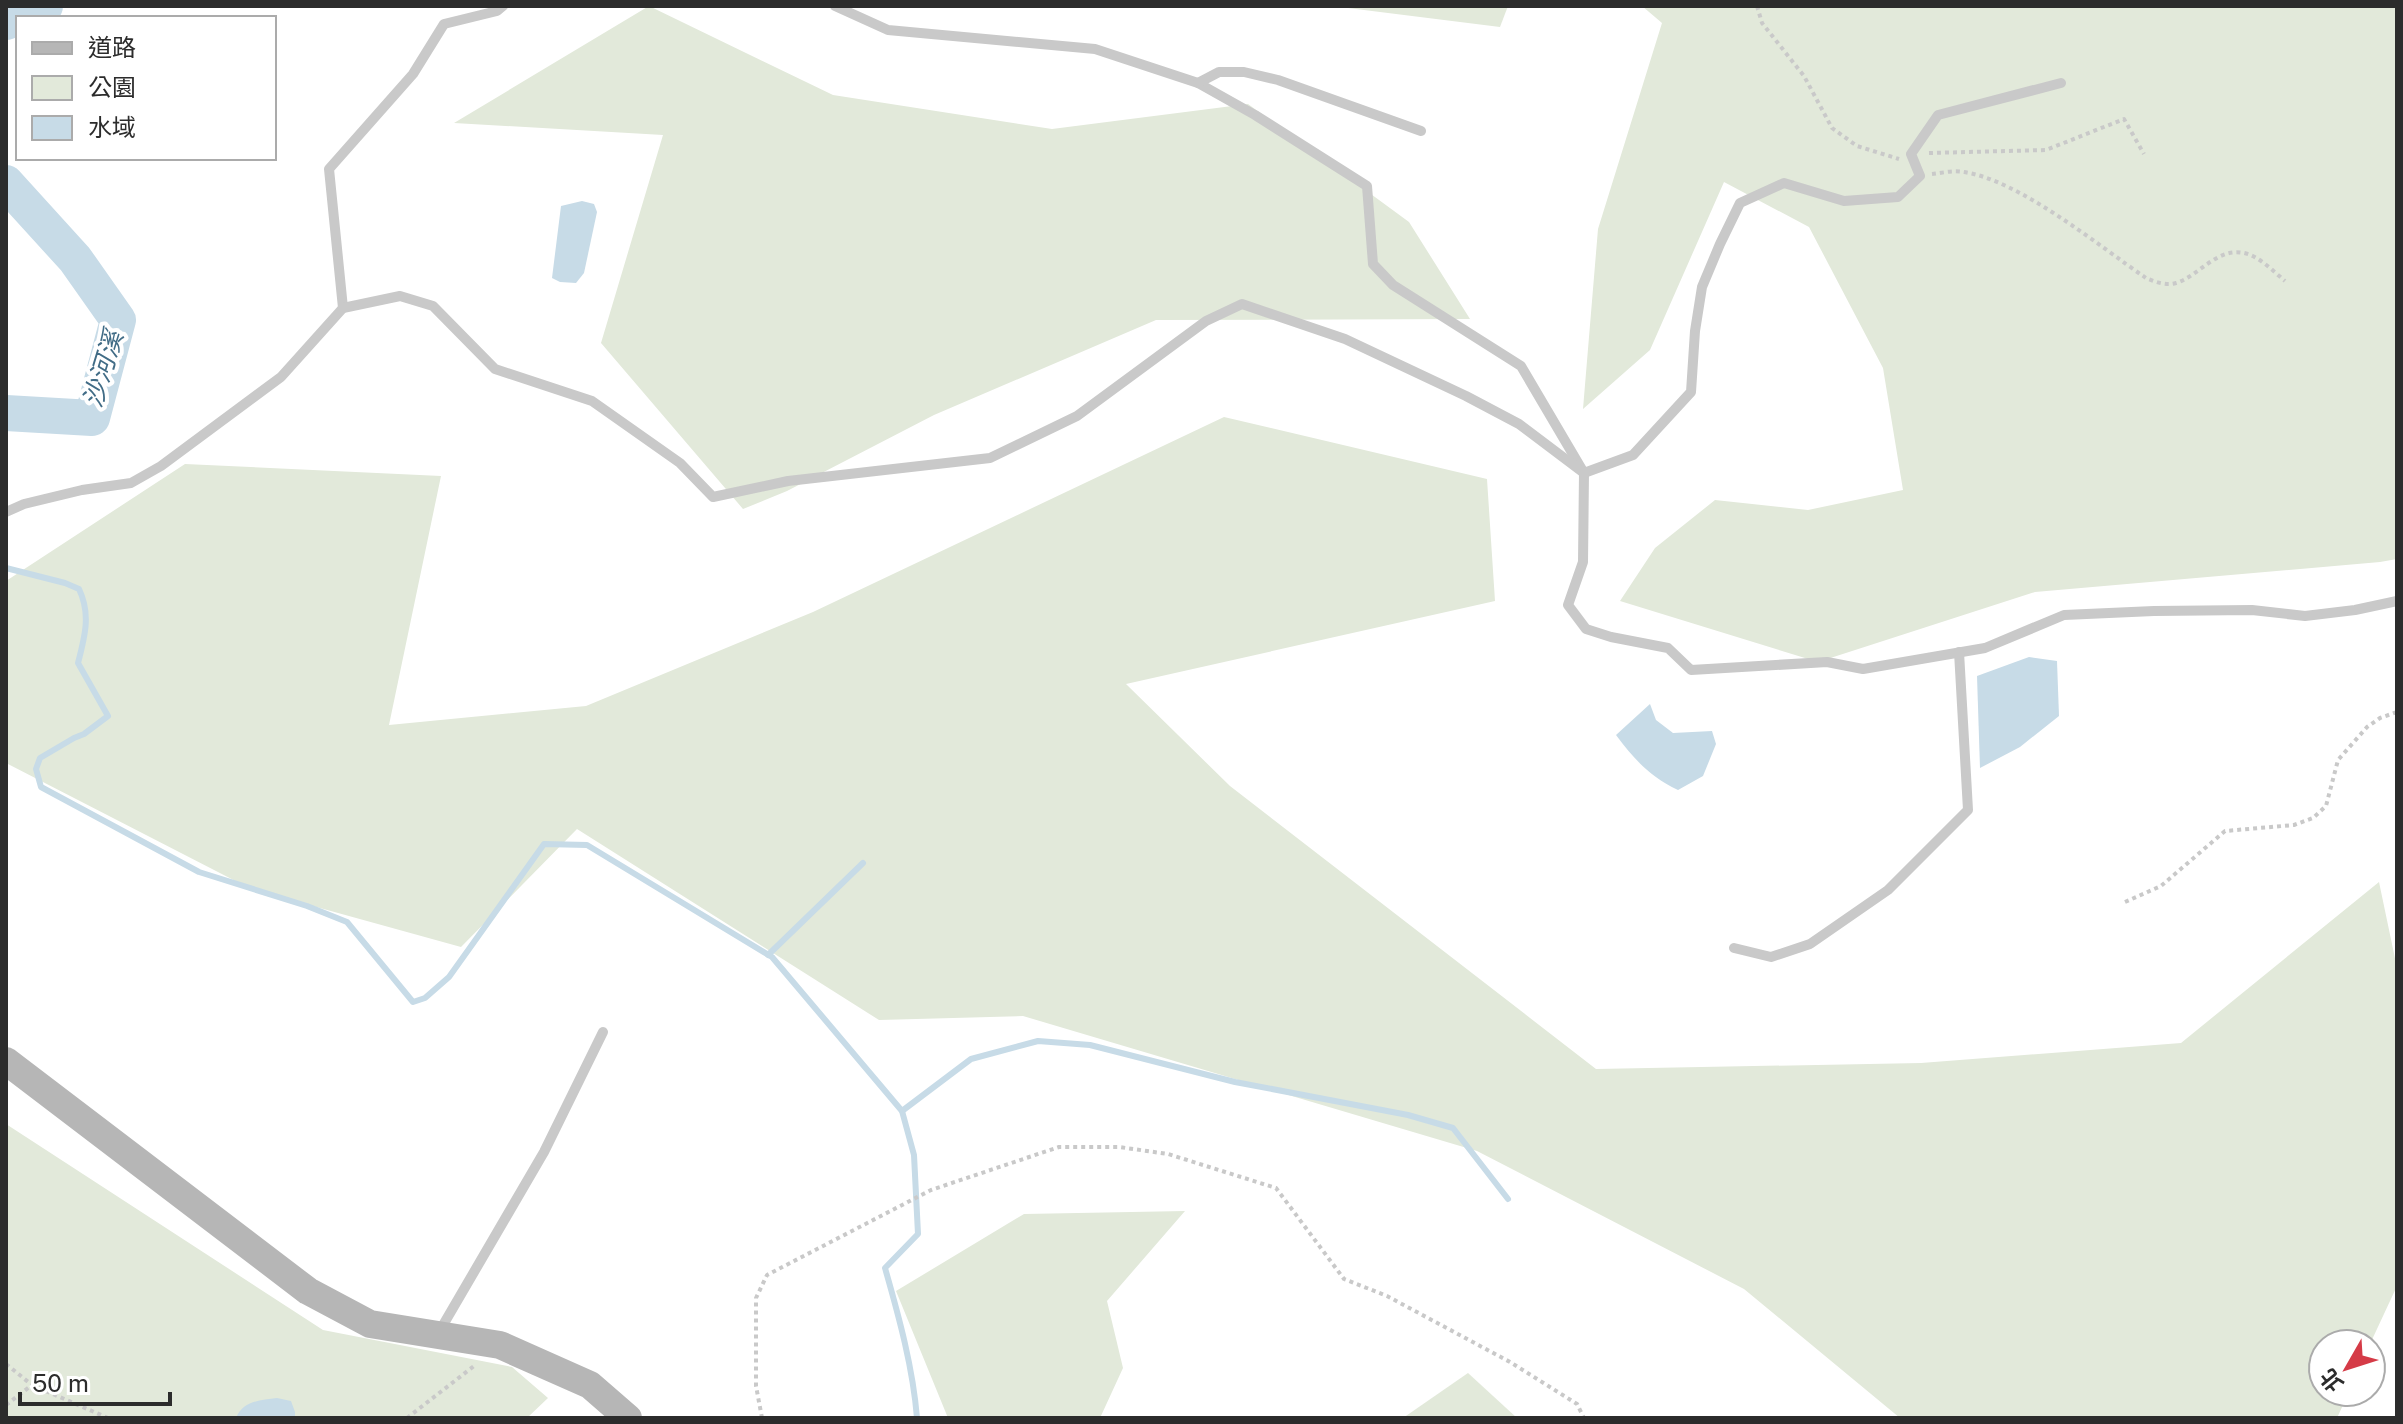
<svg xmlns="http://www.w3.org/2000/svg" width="2403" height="1424" font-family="'Public Sans','Noto Sans TC',sans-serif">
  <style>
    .green { fill: #e2e9da }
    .water { fill: #c7dbe7 }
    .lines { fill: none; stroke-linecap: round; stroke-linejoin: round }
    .stream { stroke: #c7dbe7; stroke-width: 6 }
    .river { stroke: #c7dbe7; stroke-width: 36 }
    .path { stroke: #c9c9c9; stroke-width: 4; stroke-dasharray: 4 4; stroke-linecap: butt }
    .lane { stroke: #c9c9c9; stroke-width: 10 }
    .secondary { stroke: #b6b6b6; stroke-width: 28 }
    .labels { text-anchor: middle; stroke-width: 8; stroke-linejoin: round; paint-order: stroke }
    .water-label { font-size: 26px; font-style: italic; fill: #416c86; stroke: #fff }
  </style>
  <rect width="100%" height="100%" fill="#fff"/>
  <g class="green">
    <path d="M649,6l184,89 219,34 196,-25 161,118 61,97 -314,1 -222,95 -147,76 -44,18 -142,-166 62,-208 -209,-12z"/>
    <path d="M1332,6h176l-8,21z"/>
    <path d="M1642,6h755v553l-17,3 -345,30 -217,70 -198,-61 35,-53 60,-48 93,10 95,-20 -20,-122 -74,-141 -85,-45 -74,168 -67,59 15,-180 64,-206z"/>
    <path d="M1224,417l263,62 8,122 -369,83 104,102 366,283 325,-6 260,-20 198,-161 18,86v318l-27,58h-47v48h26l-12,26h-437l-156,-129 -267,-138 -454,-135 -144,4 -302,-191 -116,118 -210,-58 -245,-126v-182l179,-117 256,12 -52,249 197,-19 227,-94z"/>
    <path d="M6,1124l317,206 189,37 36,31 -21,20h-521z"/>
    <path d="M1185,1211l-78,90 16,67 -23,50h-152l-52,-127 128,-77z"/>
    <path d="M1468,1373l49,45h-114z"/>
  </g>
  <g class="water">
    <path d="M582,201l12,3 3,8 -13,61 -8,10 -16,-1 -8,-4 9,-72z"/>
    <path d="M2029,657l28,4 2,55 -39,31 -40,21 -3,-92z"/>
    <path d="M1650,704l6,16 17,13 39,-2 4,13 -13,32 -25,14c-29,-14 -43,-30 -62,-55z"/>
    <path d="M277,1398l14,3 4,11v6h-59c7,-17 24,-18 41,-20z"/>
  </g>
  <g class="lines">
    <g class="stream">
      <path d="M6,568l59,15 14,6c12,25 6,47 -1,74l30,53 -24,18 -10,4 -34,20 -4,11 5,18 158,85 108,34 40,16 66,80 12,-4 24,-21 95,-133 43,1 185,112 130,154 12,44 4,79 -33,34c14,49 28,100 32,150"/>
      <path d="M768,955l95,-92"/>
      <path d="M902,1111l69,-52 67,-18 52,4 145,37 173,33 45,13 55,71"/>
    </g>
    <g class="river">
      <path d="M6,22l39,-16"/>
      <path d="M6,183l69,76 43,61 -26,98 -86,-5"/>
    </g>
    <g class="path">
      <path d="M1757,6l5,17 42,53 28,52 25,18 42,13"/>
      <path d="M1929,153l117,-3 78,-31 20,35"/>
      <path d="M1932,174c10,-1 21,-4 31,-2 55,7 136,74 183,106 9,4 20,8 30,5 23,-7 41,-36 68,-30 15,3 29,18 41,28"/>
      <path d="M2125,902l36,-16 64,-55 69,-6 19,-7 13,-12 12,-46 29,-33 13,-9 17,-6"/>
      <path d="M6,1364l26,21"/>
      <path d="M6,1405l26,-20 76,33"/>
      <path d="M407,1418l67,-52"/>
      <path d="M762,1418l-6,-32v-88l11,-23 164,-85 128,-43h60l49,7 108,34 68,91 43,17 123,66 67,42 7,14"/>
    </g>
    <g class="lane">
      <path d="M835,6l53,24 207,19 103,34 57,32 112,71 6,78 20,21 128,81 63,107 -1,89 -15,43 18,24 25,8 57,11 23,22 136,-8 36,7 122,-21 79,-33 90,-4 98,-1 53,6 50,-6 42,-9"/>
      <path d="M1198,83l21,-11h25l34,8 143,51"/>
      <path d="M343,308l-14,-139 84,-95 31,-50 53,-13 6,-5"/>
      <path d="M6,512l18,-8 58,-14 49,-7 30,-17 120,-89 62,-69 57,-12 33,10 62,63 97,32 88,62 33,34 75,-16 202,-23 87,-42 129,-95 36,-17 103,35 121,57 53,28 65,49 49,-18 58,-63 4,-61 7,-44 18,-43 20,-41 44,-20 60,18 54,-4 22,-21 -9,-22 27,-39 123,-32"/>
      <path d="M1734,948l37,9 39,-13 78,-54 80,-80 -9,-158"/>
      <path d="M439,1332l105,-180 59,-120"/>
    </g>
    <path class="secondary" d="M6,1061l302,230 62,33 130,21 90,40 38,33"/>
  </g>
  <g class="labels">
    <g class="water-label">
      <text transform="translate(103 369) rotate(-73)" y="9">沙河溪</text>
    </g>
  </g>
  <rect width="2403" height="1424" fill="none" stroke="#2c2c2c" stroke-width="16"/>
  <rect x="16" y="16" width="260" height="144" fill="#ffffff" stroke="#ababab" stroke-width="2"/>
  <rect x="32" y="42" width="40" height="12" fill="#b6b6b6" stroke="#ababab" stroke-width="2"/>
  <text x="88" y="56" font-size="24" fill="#2c2c2c">道路</text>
  <rect x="32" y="76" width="40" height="24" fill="#e2e9da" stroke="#ababab" stroke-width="2"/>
  <text x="88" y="96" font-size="24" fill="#2c2c2c">公園</text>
  <rect x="32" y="116" width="40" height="24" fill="#c7dbe7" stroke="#ababab" stroke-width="2"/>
  <text x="88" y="136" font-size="24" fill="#2c2c2c">水域</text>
  <g transform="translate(2347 1368) rotate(231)"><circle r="38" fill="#ffffff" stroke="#ababab" stroke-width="2"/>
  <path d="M0-6L14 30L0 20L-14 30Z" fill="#d53b47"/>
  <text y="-12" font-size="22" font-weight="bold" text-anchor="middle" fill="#2c2c2c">北</text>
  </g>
  <path d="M20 1392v12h150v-12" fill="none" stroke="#2c2c2c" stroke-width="4"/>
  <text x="32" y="1392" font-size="24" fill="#2c2c2c" stroke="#ffffff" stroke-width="6" paint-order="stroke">50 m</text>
</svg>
